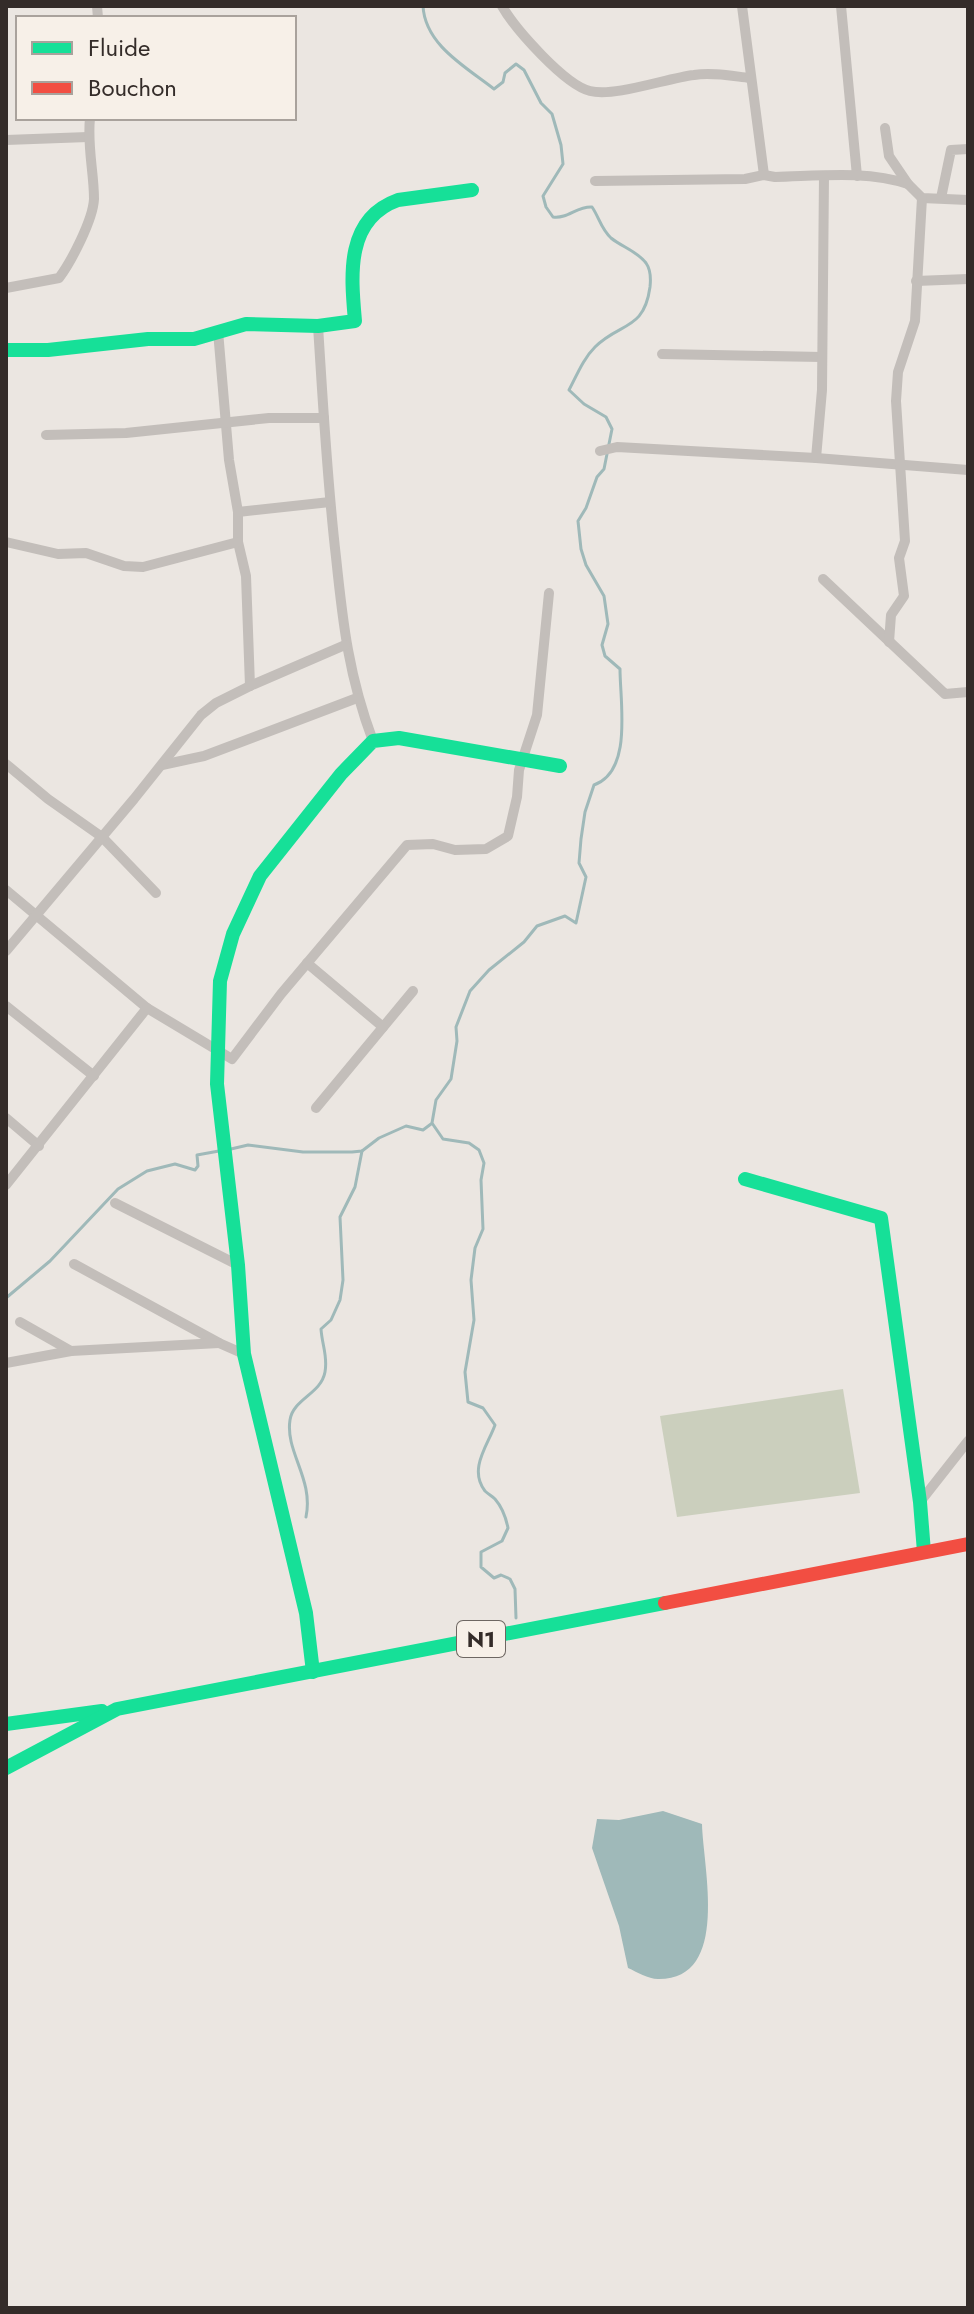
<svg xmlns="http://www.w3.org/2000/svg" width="974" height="2314" font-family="Jost,sans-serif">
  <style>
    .pitch { fill: #cbcfbd }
    .water { fill: #9fb9b9 }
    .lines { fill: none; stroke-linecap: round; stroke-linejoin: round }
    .stream { stroke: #9fb9b9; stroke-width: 3 }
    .street { stroke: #c3beba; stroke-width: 10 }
    .fast { stroke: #16e098; stroke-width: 14 }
    .jam { stroke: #f24e42; stroke-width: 14 }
    .labels { text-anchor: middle; stroke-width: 6; stroke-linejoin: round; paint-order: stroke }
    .shield { fill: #f7f0e8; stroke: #6e6762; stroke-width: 2 }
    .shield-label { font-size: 22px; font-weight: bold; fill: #342c29 }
  </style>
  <rect width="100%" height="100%" fill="#ebe6e1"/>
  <path class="pitch" d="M843,1389l17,104 -183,24 -17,-101z"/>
  <path class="water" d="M663,1811l39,13c1,44 29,156 -44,155 -10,0 -21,-7 -30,-11l-9,-42 -27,-78 5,-29 22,1z"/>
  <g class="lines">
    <g class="stream">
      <path d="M423,6c2,39 43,61 71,83l9,-7 2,-9 11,-9 8,6 17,33 11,11 9,31 2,19 -20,32 3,11 7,10c15,2 24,-11 39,-10 7,10 9,22 19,31 11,9 26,13 35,25 5,7 5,15 4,24 -6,44 -30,35 -55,60 -12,12 -18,28 -26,43l15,14 22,13 6,12 -8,40 -7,8 -11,31 -8,13 3,28 5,16 18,31 4,28 -6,21 3,11 15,13c0,34 13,102 -26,116l-9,27 -4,27 -2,24 7,14 -10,46 -11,-7 -28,10 -13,16 -35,28 -19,21 -14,36 1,14 -6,38 -15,21 -4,23 11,16 26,4 10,7 5,13 -3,17 2,49 -8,19 -4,32 3,40 -9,52 3,30 15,6 12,17c-7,20 -27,44 -10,66 3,3 7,5 10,8 7,8 11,19 13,29l-6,13 -21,11v15l13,11 7,-3 9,4 5,10 1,29"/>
      <path d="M231,1149l17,-4 55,7h49l10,-1 17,-13 27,-12 17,4 8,-6"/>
      <path d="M6,1298l44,-37 68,-72 29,-18 28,-7 20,6 3,-4 -1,-11 22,-4"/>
      <path d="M306,1517c8,-38 -21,-65 -16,-97 3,-21 31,-26 35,-48 3,-16 -3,-27 -4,-43l10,-9 9,-20 3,-20 -3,-63 15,-30 7,-36"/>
    </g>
    <g class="street">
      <path d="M97,6l1,12"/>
      <path d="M502,6c13,23 63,79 88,85 26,6 77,-13 104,-16 18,-3 38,1 56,3"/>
      <path d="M742,6l22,169"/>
      <path d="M841,6l16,170"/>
      <path d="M885,128l4,28 19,28 14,14 46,2"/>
      <path d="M6,140l82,-3"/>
      <path d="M595,181l150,-2 19,-4 11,2c43,-1 92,-7 133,7"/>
      <path d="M941,198l10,-48 17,-1"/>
      <path d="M916,281l52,-2"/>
      <path d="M6,288l53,-10c12,-16 34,-58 35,-79 0,-27 -7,-52 -4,-81"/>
      <path d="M318,326c5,77 9,154 18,231 7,68 13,120 37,184"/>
      <path d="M218,331l11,129 9,52v30l8,34 4,110"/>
      <path d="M662,354l160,3"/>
      <path d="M46,435l80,-2 143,-15h55"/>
      <path d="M600,451l17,-4 199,11 152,12"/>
      <path d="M816,458l6,-68 2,-214"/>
      <path d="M238,512l92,-10"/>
      <path d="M6,542l52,12 28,-1 38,13 19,1 95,-25"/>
      <path d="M823,579l122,115 23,-2"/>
      <path d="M889,642l2,-27 13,-19 -5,-38 6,-17 -9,-140 2,-29 17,-51 7,-123"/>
      <path d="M6,764l42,35 54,38 54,56"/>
      <path d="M162,765l42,-9 153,-58"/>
      <path d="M6,890l141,118 85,51 49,-65 126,-149 26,-1 22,6 31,-1 22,-13 9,-39 2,-27 18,-55 12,-122"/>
      <path d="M6,951l128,-152 67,-84 15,-12 34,-17 95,-41"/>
      <path d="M307,963l76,64"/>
      <path d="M6,1006l88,70"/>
      <path d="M316,1108l97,-117"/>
      <path d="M6,1118l33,28"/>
      <path d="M6,1185l141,-177"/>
      <path d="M115,1203l123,62"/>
      <path d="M74,1264l145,79 25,11"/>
      <path d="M20,1322l51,29"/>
      <path d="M6,1363l65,-12 148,-8"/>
      <path d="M920,1502l48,-61"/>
    </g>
    <g class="fast">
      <path d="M6,350h42l100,-11h46l52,-15 72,2 37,-5c-4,-45 -10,-102 43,-121l74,-10"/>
      <path d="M745,1179l136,39 39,284 4,50"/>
      <path d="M313,1672l-7,-59 -62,-259 -6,-89 -21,-181 3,-103 13,-47 27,-58 81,-102 32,-33 26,-3 161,28"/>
      <path d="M6,1724l96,-13"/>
      <path d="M6,1768l111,-59 548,-106"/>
    </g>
    <path class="jam" d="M665,1603l303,-59"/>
  </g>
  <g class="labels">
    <rect class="shield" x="457" y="1621" width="48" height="36" rx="6"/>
    <g class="shield-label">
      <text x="481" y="1647">N1</text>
    </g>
  </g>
  <rect width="974" height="2314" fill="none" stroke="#342c29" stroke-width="16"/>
  <rect x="16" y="16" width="280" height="104" fill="#f7f0e8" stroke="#a9a29c" stroke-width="2"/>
  <rect x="32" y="42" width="40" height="12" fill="#16e098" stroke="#a9a29c" stroke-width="2"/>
  <text x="88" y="56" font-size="24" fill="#342c29">Fluide</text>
  <rect x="32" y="82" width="40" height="12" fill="#f24e42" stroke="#a9a29c" stroke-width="2"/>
  <text x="88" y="96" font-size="24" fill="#342c29">Bouchon</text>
</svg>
